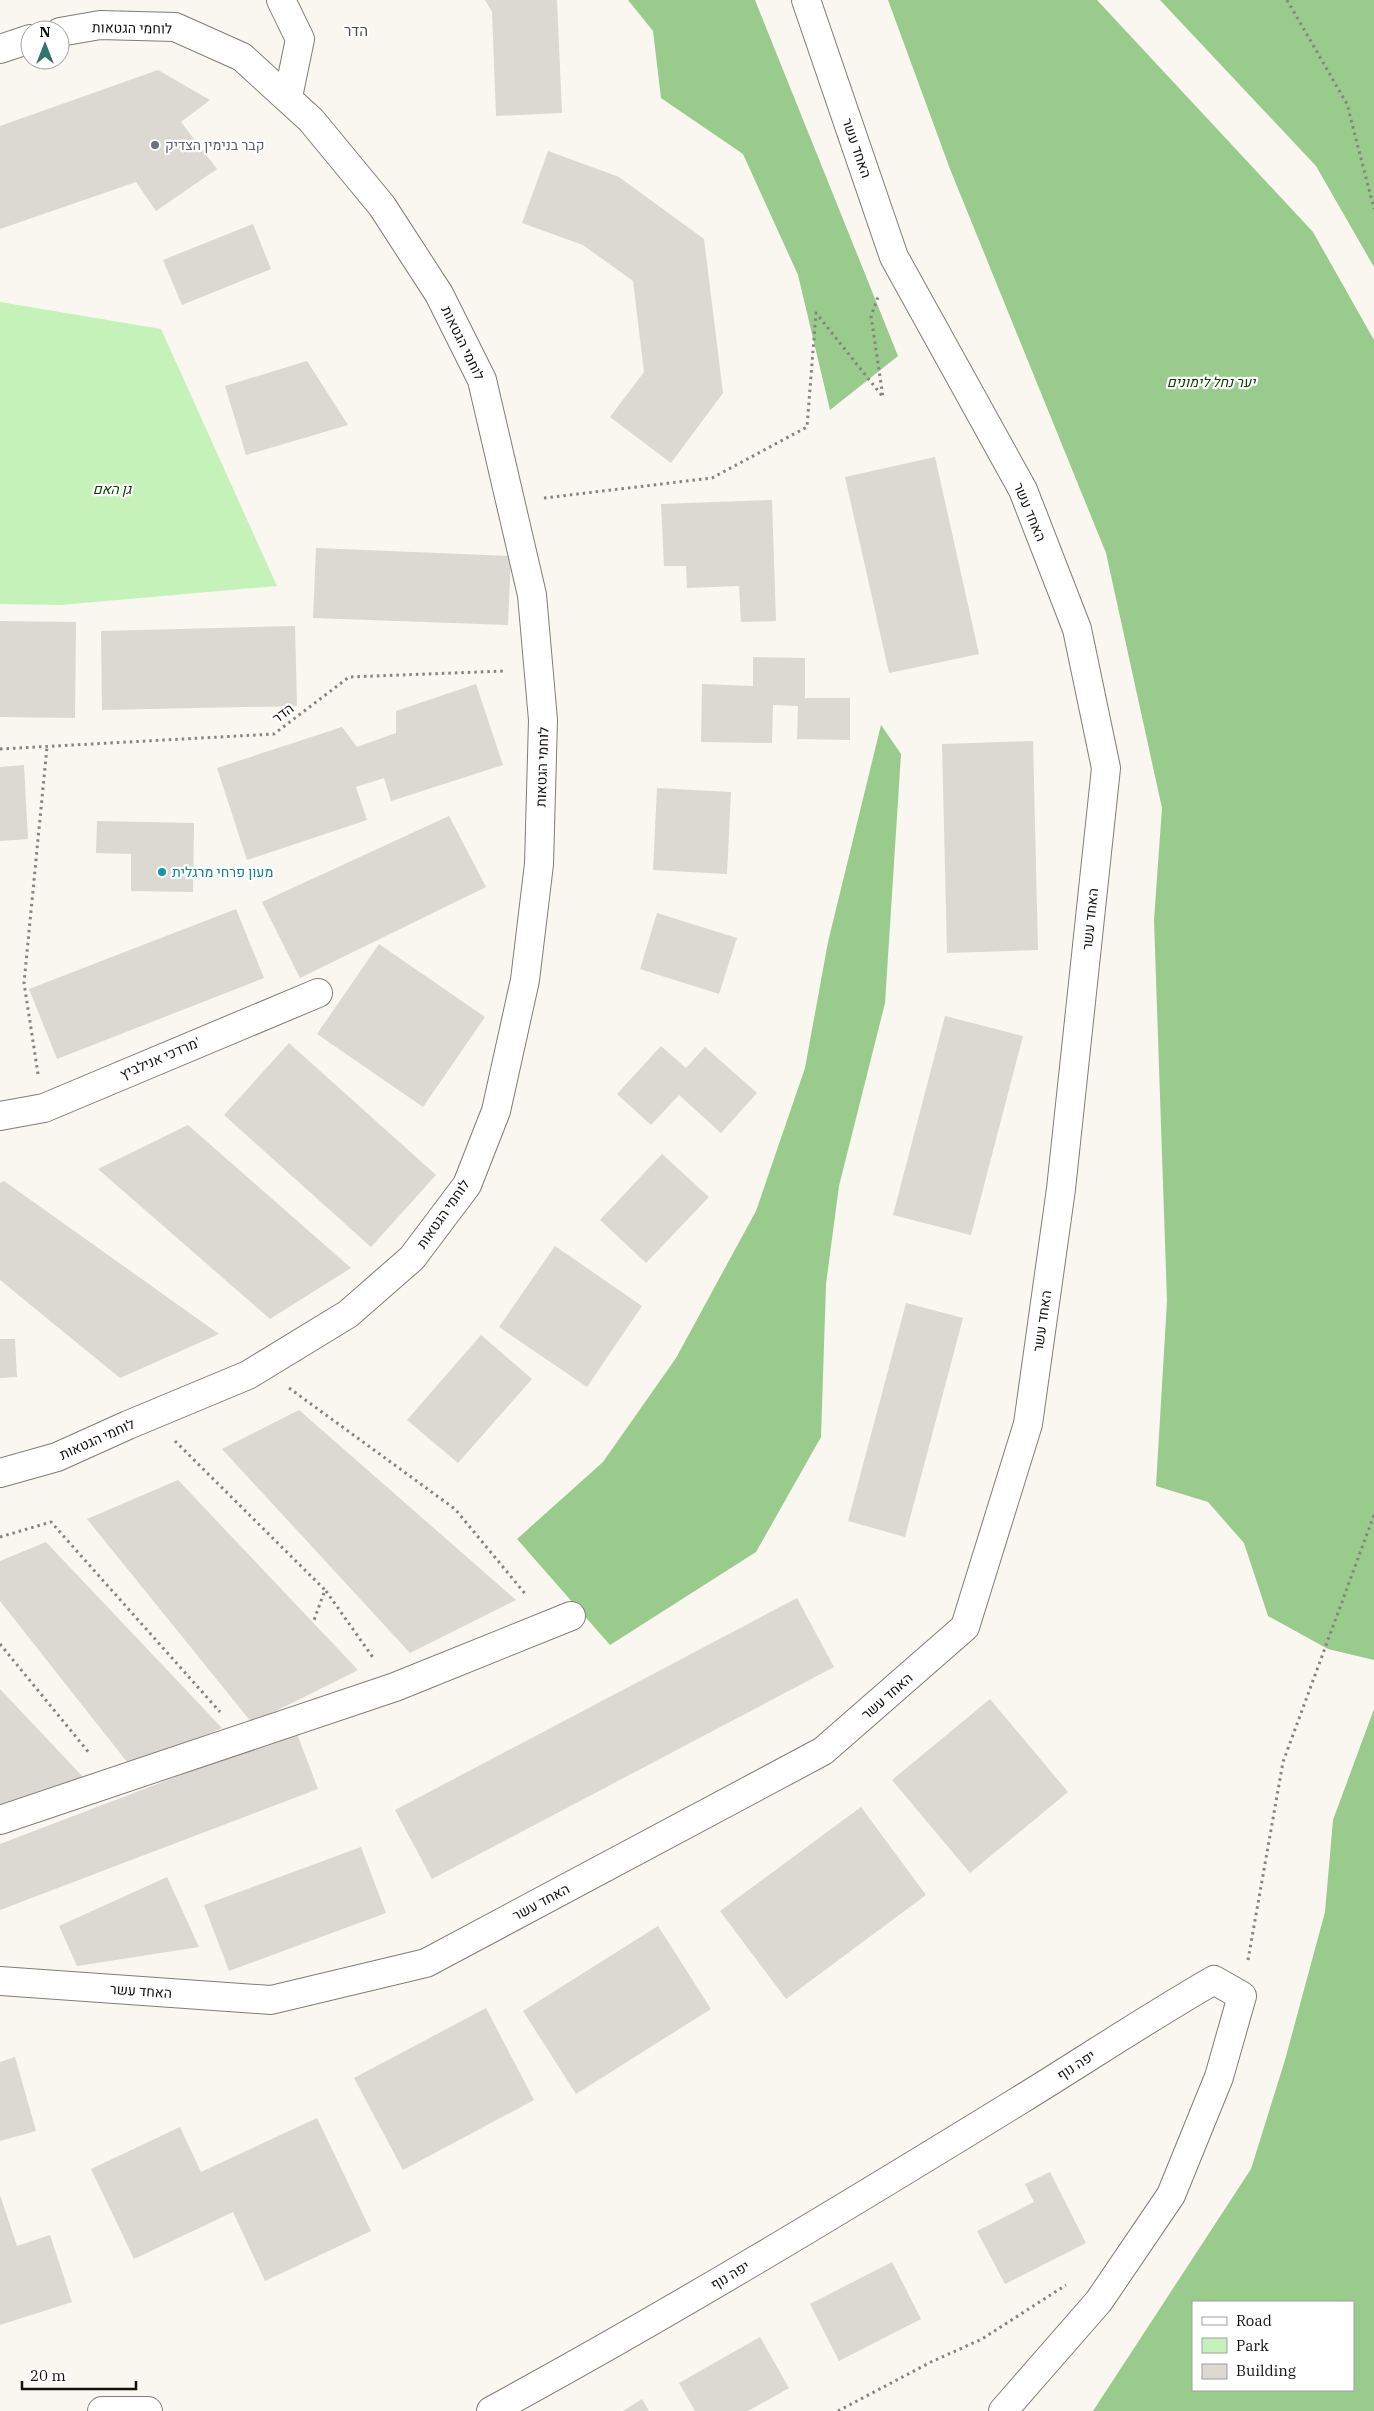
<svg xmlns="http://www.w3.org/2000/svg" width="1374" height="2411" font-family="'IBM Plex Serif',Heebo,serif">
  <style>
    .green { fill: #c4f2b9 }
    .forest { fill: #98cb8c; fill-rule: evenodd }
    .building { fill: #dcd8d2 }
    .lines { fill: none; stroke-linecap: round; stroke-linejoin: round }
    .minor-casing { stroke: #807d77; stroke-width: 30 }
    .path { stroke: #878480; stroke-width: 3; stroke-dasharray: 2.5 4; stroke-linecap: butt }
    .minor { stroke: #fff; stroke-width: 28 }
    .worship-dot { fill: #6b7280; stroke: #fff; stroke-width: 2 }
    .culture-dot { fill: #0f9aa8; stroke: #fff; stroke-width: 2 }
    .labels { text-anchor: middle; stroke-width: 4.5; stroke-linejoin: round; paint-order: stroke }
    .street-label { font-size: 14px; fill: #13110f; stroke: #fff }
    .worship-label { font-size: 14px; fill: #5b616d; stroke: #fff; text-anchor: start }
    .park-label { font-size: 14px; font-style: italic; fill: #0f4201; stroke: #fff }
    .culture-label { font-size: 14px; fill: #0d838f; stroke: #fff; text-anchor: start }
    .neighbourhood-label { font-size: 15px; fill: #4f4c46; stroke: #fff }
  </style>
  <rect width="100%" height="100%" fill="#faf6f0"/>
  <path class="green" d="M0,302l161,27 116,257 -217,19 -60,-1z"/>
  <g class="forest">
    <path d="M628,0h127l143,356 -68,54 -32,-135 -55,-121 -82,-56 -8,-67z"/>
    <path d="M888,0h209l216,232 61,108v1320l-46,-11 -60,-33 -24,-73 -36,-41 -52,-16 11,-185 -13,-381 8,-112 -56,-255 -156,-384z"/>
    <path d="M1160,0h214v267l-58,-101z"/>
    <path d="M881,725l20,29 -16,249 -46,183 -13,98 -5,153 -65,115 -146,93 -93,-106 86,-77 73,-104 80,-147 49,-143 23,-126z"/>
    <path d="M1374,1709v702h-281l158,-242 34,-109 40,-148 8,-92zM1193,2302h160v88h-160z"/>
  </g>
  <g class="building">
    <path d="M485,0h72l5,113 -66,3 -4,-104z"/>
    <path d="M158,70l52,30 -29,22 36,47 -61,42 -20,-29 -136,47v-103z"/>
    <path d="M548,151l71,26 85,62 19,154 -52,70 -61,-46 34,-45 -11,-91 -50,-36 -61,-22z"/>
    <path d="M253,224l18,45 -89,36 -19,-45z"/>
    <path d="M307,361l41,64 -102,30 -21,-69z"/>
    <path d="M935,457l44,197 -90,19 -44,-196z"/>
    <path d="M772,500l4,121 -35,1 -2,-36 -52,2 -1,-22h-22l-3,-62z"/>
    <path d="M316,548l195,8 -3,69 -195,-7z"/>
    <path d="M0,621l76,1 -1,96 -75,-1z"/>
    <path d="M295,626l2,80 -195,4 -1,-79z"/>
    <path d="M753,657l52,1v40h45v42l-53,-1 1,-33 -25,-1 -1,38 -71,-1 1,-58 51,2z"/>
    <path d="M476,684l27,81 -112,36 -7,-23 -28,9 11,33 -120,40 -30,-92 125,-41 15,20 39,-14v-22z"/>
    <path d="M1033,741l5,209 -91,3 -5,-209z"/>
    <path d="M24,765l4,74 -28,2v-74z"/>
    <path d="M657,788l74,4 -4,82 -74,-4z"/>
    <path d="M449,816l37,71 -186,91 -38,-76z"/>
    <path d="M97,821l97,2 -1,69 -62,-1v-37l-35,-1z"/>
    <path d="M236,909l28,69 -207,81 -28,-70z"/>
    <path d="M657,913l80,25 -18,56 -79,-25z"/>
    <path d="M379,944l106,73 -62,90 -106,-73z"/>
    <path d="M945,1016l78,20 -52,199 -78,-20z"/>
    <path d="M289,1043l147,132 -65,72 -147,-132z"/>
    <path d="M661,1046l25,22 19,-21 52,46 -36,40 -42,-38 -28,30 -34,-31z"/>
    <path d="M188,1125l163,143 -81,51 -172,-150z"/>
    <path d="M662,1154l47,43 -63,66 -46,-43z"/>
    <path d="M4,1181l215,153 -99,44 -120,-98v-97z"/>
    <path d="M555,1246l87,60 -55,81 -88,-60z"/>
    <path d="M906,1303l57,15 -58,219 -57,-16z"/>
    <path d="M481,1335l51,44 -74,84 -51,-43z"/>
    <path d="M0,1339h15l2,38 -17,1z"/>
    <path d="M299,1410l217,190 -106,53 -188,-204z"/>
    <path d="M178,1480l180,190 -106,53 -165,-204z"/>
    <path d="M46,1542l176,186 -91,39 -131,-166v-40z"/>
    <path d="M797,1598l37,69 -402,212 -37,-69z"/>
    <path d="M0,1689l84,89 -84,30z"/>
    <path d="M990,1699l78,93 -98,81 -78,-93z"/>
    <path d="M296,1731l22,58 -318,121v-66z"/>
    <path d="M861,1807l65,88 -140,104 -66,-88z"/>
    <path d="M361,1847l25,66 -157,58 -25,-66z"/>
    <path d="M167,1877l32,70 -122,19 -18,-40z"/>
    <path d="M658,1926l53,83 -135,85 -53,-83z"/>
    <path d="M486,2008l48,92 -131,70 -49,-92z"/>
    <path d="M15,2057l21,74 -36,10v-79z"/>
    <path d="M317,2118l54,113 -106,50 -32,-69 -99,47 -43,-90 89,-42 21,45z"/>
    <path d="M1050,2172l36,71 -81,41 -28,-53 57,-29 -9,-18z"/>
    <path d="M0,2195l17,51 33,-11 22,67 -72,23z"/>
    <path d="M892,2262l29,57 -82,42 -29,-57z"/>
    <path d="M760,2337l29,51 -41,23h-53l-16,-28z"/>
    <path d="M642,2399l7,12h-26z"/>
  </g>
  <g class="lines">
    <g class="minor-casing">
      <g id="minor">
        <path d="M281,0l19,39 -12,58"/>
        <path d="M0,49l30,-10"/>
        <path d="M0,1116l44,-8 274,-115"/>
        <path d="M0,1473l57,-16 71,-32 120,-50 100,-61 64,-56 55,-73 29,-74 29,-131 14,-116 4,-144 -11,-125 -50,-215 -43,-86 -57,-88 -71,-86 -69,-63 -67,-30 -75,-2 -40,7"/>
        <path d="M0,1820l395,-133 176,-71"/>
        <path d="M0,1981l271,19 155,-37 397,-212 142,-124 63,-203 33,-235 45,-421 -29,-139 -54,-139 -129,-233 -88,-257"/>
        <path d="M102,2411h46"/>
        <path d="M491,2411c180,-98 355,-204 529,-311 65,-40 128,-82 194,-120l28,16 -23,81 -48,118 -72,106 -96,110"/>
      </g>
    </g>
    <g class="path">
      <path d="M1287,0l60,104 27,105"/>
      <path d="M544,498l168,-20 95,-51 9,-114 67,84 -12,-81 7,-19"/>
      <path d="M0,749l274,-15 75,-57 156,-6"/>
      <path d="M38,1074l-14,-91 23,-236"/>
      <path d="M289,1388l166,121 72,87"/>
      <path d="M175,1441l150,149 -12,33"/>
      <path d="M0,1537l51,-15 169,190"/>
      <path d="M326,1591l48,68"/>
      <path d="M0,1644l90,110"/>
      <path d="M1248,1960l35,-198 91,-247"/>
      <path d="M838,2411l93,-49 51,-23 84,-54"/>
    </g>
    <use href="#minor" class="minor"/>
  </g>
  <circle class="worship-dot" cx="155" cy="145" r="5"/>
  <circle class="culture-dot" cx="162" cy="872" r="5"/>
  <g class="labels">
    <g class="street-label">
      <text transform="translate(132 28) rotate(1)" y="5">לוחמי הגטאות</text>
      <text transform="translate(857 148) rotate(71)" y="5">האחד עשר</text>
      <text transform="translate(463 343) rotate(64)" y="5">לוחמי הגטאות</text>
      <text transform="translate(1030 512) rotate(67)" y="5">האחד עשר</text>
      <text transform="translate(283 713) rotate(-37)" y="5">הדר</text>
      <text transform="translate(542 767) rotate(-88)" y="5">לוחמי הגטאות</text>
      <text transform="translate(1090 919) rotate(-84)" y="5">האחד עשר</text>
      <text transform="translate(160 1058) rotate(-23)" y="5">מרדכי אנילביץ'</text>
      <text transform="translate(443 1214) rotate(-55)" y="5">לוחמי הגטאות</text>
      <text transform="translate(1042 1321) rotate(-82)" y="5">האחד עשר</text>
      <text transform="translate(97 1439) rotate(-24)" y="5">לוחמי הגטאות</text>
      <text transform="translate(887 1696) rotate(-41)" y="5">האחד עשר</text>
      <text transform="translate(541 1902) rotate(-28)" y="5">האחד עשר</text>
      <text transform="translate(141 1991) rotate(4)" y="5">האחד עשר</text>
      <text transform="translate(1076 2065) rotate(-33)" y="5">יפה נוף</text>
      <text transform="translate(730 2275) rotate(-31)" y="5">יפה נוף</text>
    </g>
    <g class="worship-label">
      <text x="165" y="150">קבר בנימין הצדיק</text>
    </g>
    <g class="park-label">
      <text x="1211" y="387">יער נחל לימונים</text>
      <text x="112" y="494">גן האם</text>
    </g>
    <g class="culture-label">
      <text x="172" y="877">מעון פרחי מרגלית</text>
    </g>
    <g class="neighbourhood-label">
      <text x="356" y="36">הדר</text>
    </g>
  </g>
  <rect x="1192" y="2301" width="162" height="90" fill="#ffffff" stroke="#a1a09f"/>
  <rect x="1202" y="2317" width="25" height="8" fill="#ffffff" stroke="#a1a09f"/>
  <text x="1236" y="2326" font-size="15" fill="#13110f">Road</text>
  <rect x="1202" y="2338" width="25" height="15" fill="#c4f2b9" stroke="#a1a09f"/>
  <text x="1236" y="2351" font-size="15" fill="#13110f">Park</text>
  <rect x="1202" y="2364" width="25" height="15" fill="#dcd8d2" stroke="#a1a09f"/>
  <text x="1236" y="2376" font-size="15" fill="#13110f">Building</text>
  <g transform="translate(45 45)"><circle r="24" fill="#ffffff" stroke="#a1a09f"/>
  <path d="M0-4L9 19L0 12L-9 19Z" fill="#2f756b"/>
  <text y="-8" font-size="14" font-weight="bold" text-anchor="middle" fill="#13110f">N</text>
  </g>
  <path d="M22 2381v8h114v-8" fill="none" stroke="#13110f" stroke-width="2.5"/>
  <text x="30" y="2381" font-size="15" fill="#13110f" stroke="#ffffff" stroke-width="4" paint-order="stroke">20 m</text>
</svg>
